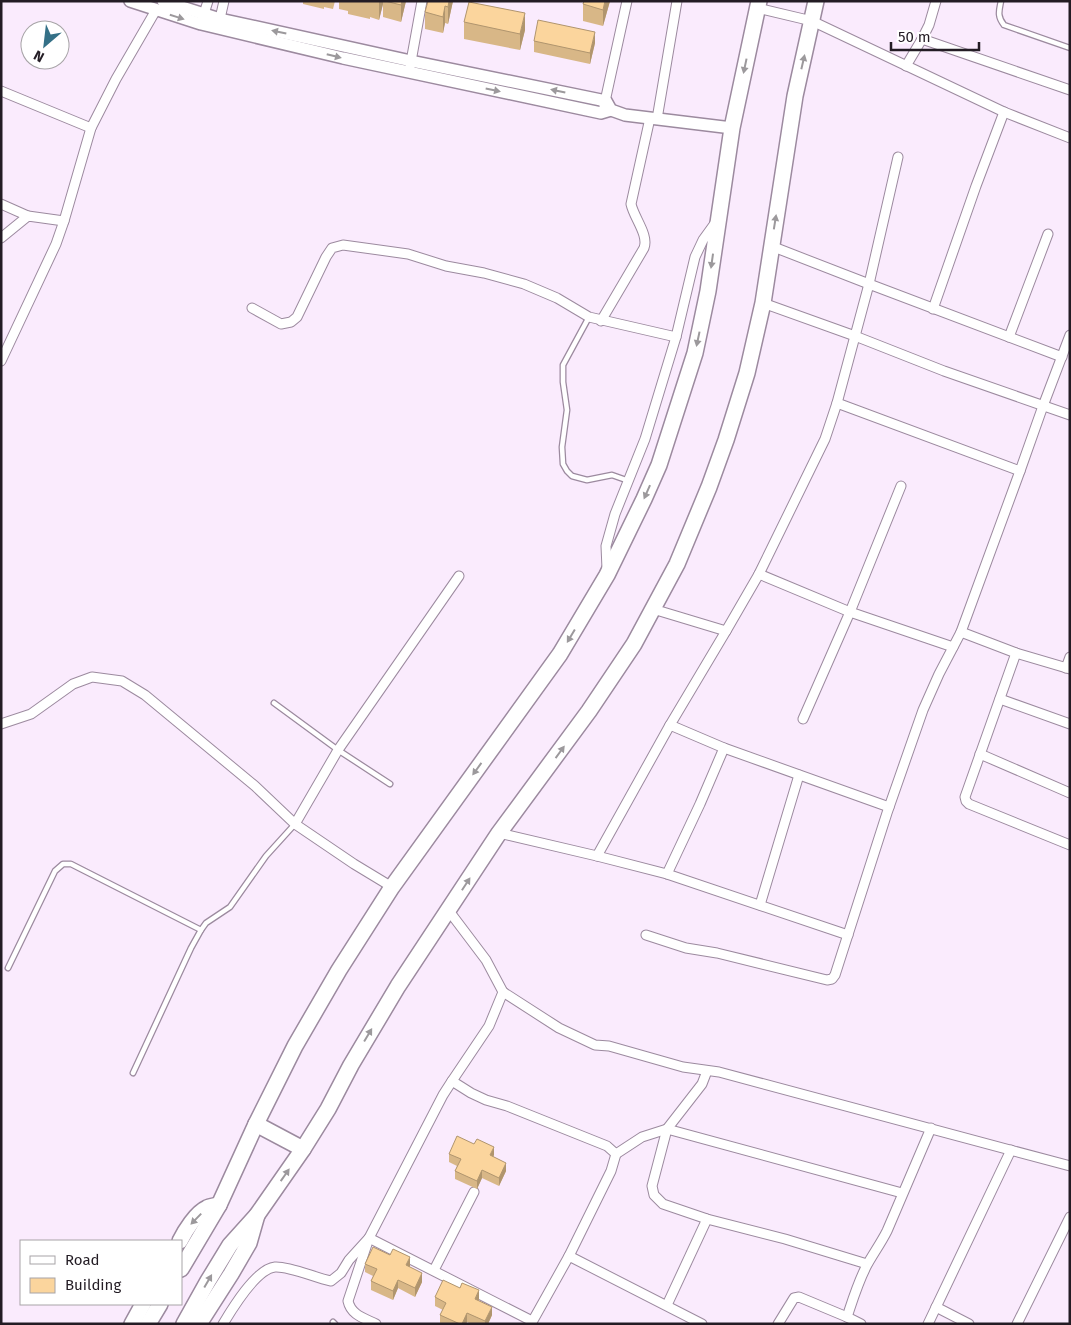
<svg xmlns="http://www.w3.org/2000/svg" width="1071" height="1325" font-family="'Fira Sans',sans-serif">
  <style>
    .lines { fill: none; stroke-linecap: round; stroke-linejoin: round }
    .service-casing { stroke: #9c8a9f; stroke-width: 7 }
    .minor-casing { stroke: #9c8a9f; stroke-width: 11 }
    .tertiary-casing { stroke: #9c8a9f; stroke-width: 14 }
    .primary-casing { stroke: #9c8a9f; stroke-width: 18 }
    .trunk-casing { stroke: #9c8a9f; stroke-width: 18 }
    .service { stroke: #fff; stroke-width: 4.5 }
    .minor { stroke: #fff; stroke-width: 9 }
    .tertiary { stroke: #fff; stroke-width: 11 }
    .primary { stroke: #fff; stroke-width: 15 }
    .trunk { stroke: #fff; stroke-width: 15 }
    .wall { fill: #d8b787 }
    .shaded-wall { fill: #b0956e }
    .building { fill: #fbd59d; stroke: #b0956e }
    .oneway { fill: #9c999c }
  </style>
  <rect width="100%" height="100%" fill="#faebfd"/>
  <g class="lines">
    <g class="service-casing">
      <g id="service">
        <path d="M1001,1c-2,10 -4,15 3,24l66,23"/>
        <path d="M589,317l-26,48v17l4,28 -5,37 1,17 4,7 5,5 15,4 25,-5 17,6"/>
        <path d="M274,703l64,47 52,34"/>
        <path d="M8,968l47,-97 8,-7h8l130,66"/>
        <path d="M133,1073l58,-125 10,-18 5,-7 24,-16 36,-51 29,-32"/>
        <path d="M333,1322l2,2"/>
      </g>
    </g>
    <g class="minor-casing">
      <g id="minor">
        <path d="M757,8l55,13 192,91 66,26"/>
        <path d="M202,20l6,-19"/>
        <path d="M219,23l5,-22"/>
        <path d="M922,39l148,51"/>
        <path d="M906,66l16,-27 7,-14 7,-24"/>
        <path d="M410,67l12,-66"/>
        <path d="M1,91l90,37"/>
        <path d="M604,106l23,-105"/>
        <path d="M657,119l20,-118"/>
        <path d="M1,204l27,12"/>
        <path d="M1,238l27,-22 36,5"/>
        <path d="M771,246l98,38 29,-127"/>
        <path d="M763,303l92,33 89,35 126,44"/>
        <path d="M252,308l29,16 10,-2 6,-5 29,-60 6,-9 11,-3 65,9 38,12 38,7 40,11 33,14 32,19 87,20"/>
        <path d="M933,309l43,-123 28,-74"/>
        <path d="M601,321l43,-73c5,-13 -10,-30 -13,-44l19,-86"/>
        <path d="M1009,337l39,-103"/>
        <path d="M1,361l55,-117 8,-23 27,-93 25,-49 40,-69"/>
        <path d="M837,403l183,68"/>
        <path d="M607,569l-1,-23 9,-32 30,-75 31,-102 19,-80 8,-17 13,-18"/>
        <path d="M759,574l66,-135 12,-36 32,-119 193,73"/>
        <path d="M653,609l73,22 -56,94 54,23 165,59"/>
        <path d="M726,631l33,-57 91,38 103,35"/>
        <path d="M961,632l55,21 54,16"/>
        <path d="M1016,653l-51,144 1,4 3,3 101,41"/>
        <path d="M1066,668l4,-11"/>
        <path d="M1000,699l70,25"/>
        <path d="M803,719l47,-107 51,-126"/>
        <path d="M1,724l30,-10 42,-30 19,-7 30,4 23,14 110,91 40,38 59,40 38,23"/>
        <path d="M980,754l90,39"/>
        <path d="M295,824l43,-74 121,-174"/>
        <path d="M499,833l98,23 70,18 181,61"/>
        <path d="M597,856l73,-131"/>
        <path d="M667,874l33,-70 24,-56"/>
        <path d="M760,905l39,-130"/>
        <path d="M449,911l37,49 17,32 -14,34 -37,55"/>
        <path d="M646,935l40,13 31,5 110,27 5,-1 3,-4 52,-162 36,-103 16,-36 22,-42 59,-161 23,-65 27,-71"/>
        <path d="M503,992l56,36 36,17 14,1 74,21 36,5 351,94"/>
        <path d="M707,1071l-5,13 -35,45 -15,57 2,9 9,9 44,15 78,20 82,25"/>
        <path d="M616,1154l26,-17 25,-8 235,64"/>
        <path d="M434,1270l40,-78"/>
        <path d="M667,1305l40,-86"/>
        <path d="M936,1307l33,17"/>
        <path d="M223,1324c9,-15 33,-55 52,-57 15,-1 40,11 56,14l10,-8 8,-13 20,-22 163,83"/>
        <path d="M376,1324c-12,-6 -25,-9 -28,-23l21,-63 74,-143 9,-14 19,12 15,7 21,6 100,40 9,8 -5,17 -42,85"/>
        <path d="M531,1324l38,-68 133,68"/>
        <path d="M778,1324l16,-26 5,-1 48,20"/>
        <path d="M861,1324l-14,-7c6,-18 11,-35 20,-52 6,-11 14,-22 20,-34l44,-103"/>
        <path d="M928,1324l83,-174"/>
        <path d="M1017,1324l53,-107"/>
      </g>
    </g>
    <g class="tertiary-casing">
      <g id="tertiary">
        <path d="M130,1l71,23 142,34 258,55 10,-3"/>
        <path d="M163,1l57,18 191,42 195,40 5,9 14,5 107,13"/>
      </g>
    </g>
    <g class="primary-casing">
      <g id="primary">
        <path d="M256,1124l47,25"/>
        <path d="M181,1269l38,-64 37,-81 39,-78 44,-76 53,-83 168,-233 47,-79 37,-76 15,-34 36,-112 13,-62 24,-163 27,-127"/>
        <path d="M148,1324l12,-20"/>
        <path d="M184,1324l24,-43 22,-36 27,-30 46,-66 25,-40 23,-44 47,-79 101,-153 90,-122 45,-67 43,-80 32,-77 17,-47 21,-67 16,-70 32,-207 21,-95"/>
      </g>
    </g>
    <g class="trunk-casing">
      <g id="trunk">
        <path d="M180,1241c5,-10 16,-28 27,-33 3,-2 8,-2 12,-3"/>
        <path d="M132,1324l11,-20"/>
        <path d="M199,1324l32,-50 18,-31 8,-28"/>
      </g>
    </g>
    <use href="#service" class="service"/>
    <use href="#minor" class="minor"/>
    <use href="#tertiary" class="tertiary"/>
    <use href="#primary" class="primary"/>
    <use href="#trunk" class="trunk"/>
  </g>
  <g class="wall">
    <path d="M303,1h32l-2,8 -9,-2v2l-21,-5z"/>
    <path d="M339,1h67l-5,21 -18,-5v-13l-4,16 -9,-3v2l-22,-5v-3l-9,-2z"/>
    <path d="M453,1l-5,23 -3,-1 -2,10 -18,-4v-17z"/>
    <path d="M584,1h26l-7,25 -20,-5v-17z"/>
    <path d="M464,22l61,8 -5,20 -56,-11z"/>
    <path d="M534,41l61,2 -5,21 -56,-12z"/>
    <path d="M449,1154l45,1 -1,1 13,15 -7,15 -17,-8 -5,11 -22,-10v-8l2,-5 -8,-4z"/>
    <path d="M365,1264l45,2 -1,1 13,15 -7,15 -17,-9 -5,12 -22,-10v-9l2,-5 -8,-4z"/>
    <path d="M435,1297l44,2 -1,1 14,15 -4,9h-17l-4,-2 -1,2h-24l-2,-1v-8l3,-5 -8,-4z"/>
  </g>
  <g class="shaded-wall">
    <path d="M379,1h4v3l-4,16z"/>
    <path d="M402,1h4l-5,21v-17z"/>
    <path d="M449,1h4l-5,23v-17z"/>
    <path d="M605,1h5l-7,25v-16z"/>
    <path d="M445,6v17l-2,10v-16z"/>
    <path d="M525,13v17l-5,20v-16z"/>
    <path d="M595,32v11l-5,21v-11z"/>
    <path d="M494,1147v8l-4,8v-8z"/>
    <path d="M506,1163v8l-7,15v-8z"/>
    <path d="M482,1170v8l-5,11v-8z"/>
    <path d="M410,1257v9l-4,8v-9z"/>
    <path d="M422,1273v9l-7,15v-9z"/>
    <path d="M398,1280v8l-5,12v-9z"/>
    <path d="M479,1290v9l-4,8v-8z"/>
    <path d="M492,1307v8l-4,9h-3v-3z"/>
    <path d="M467,1313v9l-1,2h-4z"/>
  </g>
  <g class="building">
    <path d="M385,1h17l-1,4z"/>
    <path d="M428,1h21l-1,6 -3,-1 -2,11 -18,-5z"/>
    <path d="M584,1h21l-2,9 -20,-6z"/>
    <path d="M469,2l56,11 -5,21 -56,-12z"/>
    <path d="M538,20l57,12 -5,21 -56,-12z"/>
    <path d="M457,1136l17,8 3,-5 17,8 -4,8 16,8 -7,15 -17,-8 -5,11 -22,-10 6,-12 -12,-5z"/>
    <path d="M373,1247l17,8 3,-6 17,8 -4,8 16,8 -7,15 -17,-8 -5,11 -22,-10 6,-12 -12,-5z"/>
    <path d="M443,1280l17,8 2,-5 17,7 -4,9 17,8 -7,14 -18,-8 -5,11h-2l-20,-9 6,-12 -11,-6z"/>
  </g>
  <defs><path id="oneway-solid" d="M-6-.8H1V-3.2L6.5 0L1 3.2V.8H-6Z" transform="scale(1.25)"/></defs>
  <g class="oneway">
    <use href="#oneway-solid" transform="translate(177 17) rotate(17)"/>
    <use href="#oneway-solid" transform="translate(279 32) rotate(-168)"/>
    <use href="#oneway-solid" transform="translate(334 56) rotate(14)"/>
    <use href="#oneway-solid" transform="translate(803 62) rotate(-77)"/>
    <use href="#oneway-solid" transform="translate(745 66) rotate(102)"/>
    <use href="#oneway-solid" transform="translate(493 90) rotate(12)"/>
    <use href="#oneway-solid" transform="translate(558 91) rotate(-168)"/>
    <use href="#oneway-solid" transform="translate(775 222) rotate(-81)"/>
    <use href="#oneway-solid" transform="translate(712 261) rotate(98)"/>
    <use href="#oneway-solid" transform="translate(698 339) rotate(102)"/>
    <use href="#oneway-solid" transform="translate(647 492) rotate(114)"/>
    <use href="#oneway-solid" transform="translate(571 636) rotate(121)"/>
    <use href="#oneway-solid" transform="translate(560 752) rotate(-54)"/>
    <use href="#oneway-solid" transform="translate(477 769) rotate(126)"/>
    <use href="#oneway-solid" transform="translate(466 884) rotate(-57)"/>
    <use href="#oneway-solid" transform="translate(368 1035) rotate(-59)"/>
    <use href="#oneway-solid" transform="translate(285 1175) rotate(-55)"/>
    <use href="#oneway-solid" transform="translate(196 1219) rotate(134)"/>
    <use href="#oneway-solid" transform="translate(208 1281) rotate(-60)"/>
  </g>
  <rect width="1071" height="1325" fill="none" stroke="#231c24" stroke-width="5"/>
  <rect x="20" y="1240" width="162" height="65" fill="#ffffff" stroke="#a7a4a7"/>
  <rect x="30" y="1256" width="25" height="8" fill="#ffffff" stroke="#a7a4a7"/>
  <text x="65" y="1265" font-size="15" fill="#231c24">Road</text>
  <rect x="30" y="1278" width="25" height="15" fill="#fbd59d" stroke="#a7a4a7"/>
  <text x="65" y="1290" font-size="15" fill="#231c24">Building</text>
  <g transform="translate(45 45) rotate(208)"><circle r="24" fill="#ffffff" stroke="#a7a4a7"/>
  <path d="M0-4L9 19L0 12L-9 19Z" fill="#347087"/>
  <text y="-8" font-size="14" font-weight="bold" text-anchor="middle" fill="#231c24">N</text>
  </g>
  <path d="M891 42v8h88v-8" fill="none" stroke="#231c24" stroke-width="2.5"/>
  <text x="898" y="42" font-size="15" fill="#231c24" stroke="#ffffff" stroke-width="4" paint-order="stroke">50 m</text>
</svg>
